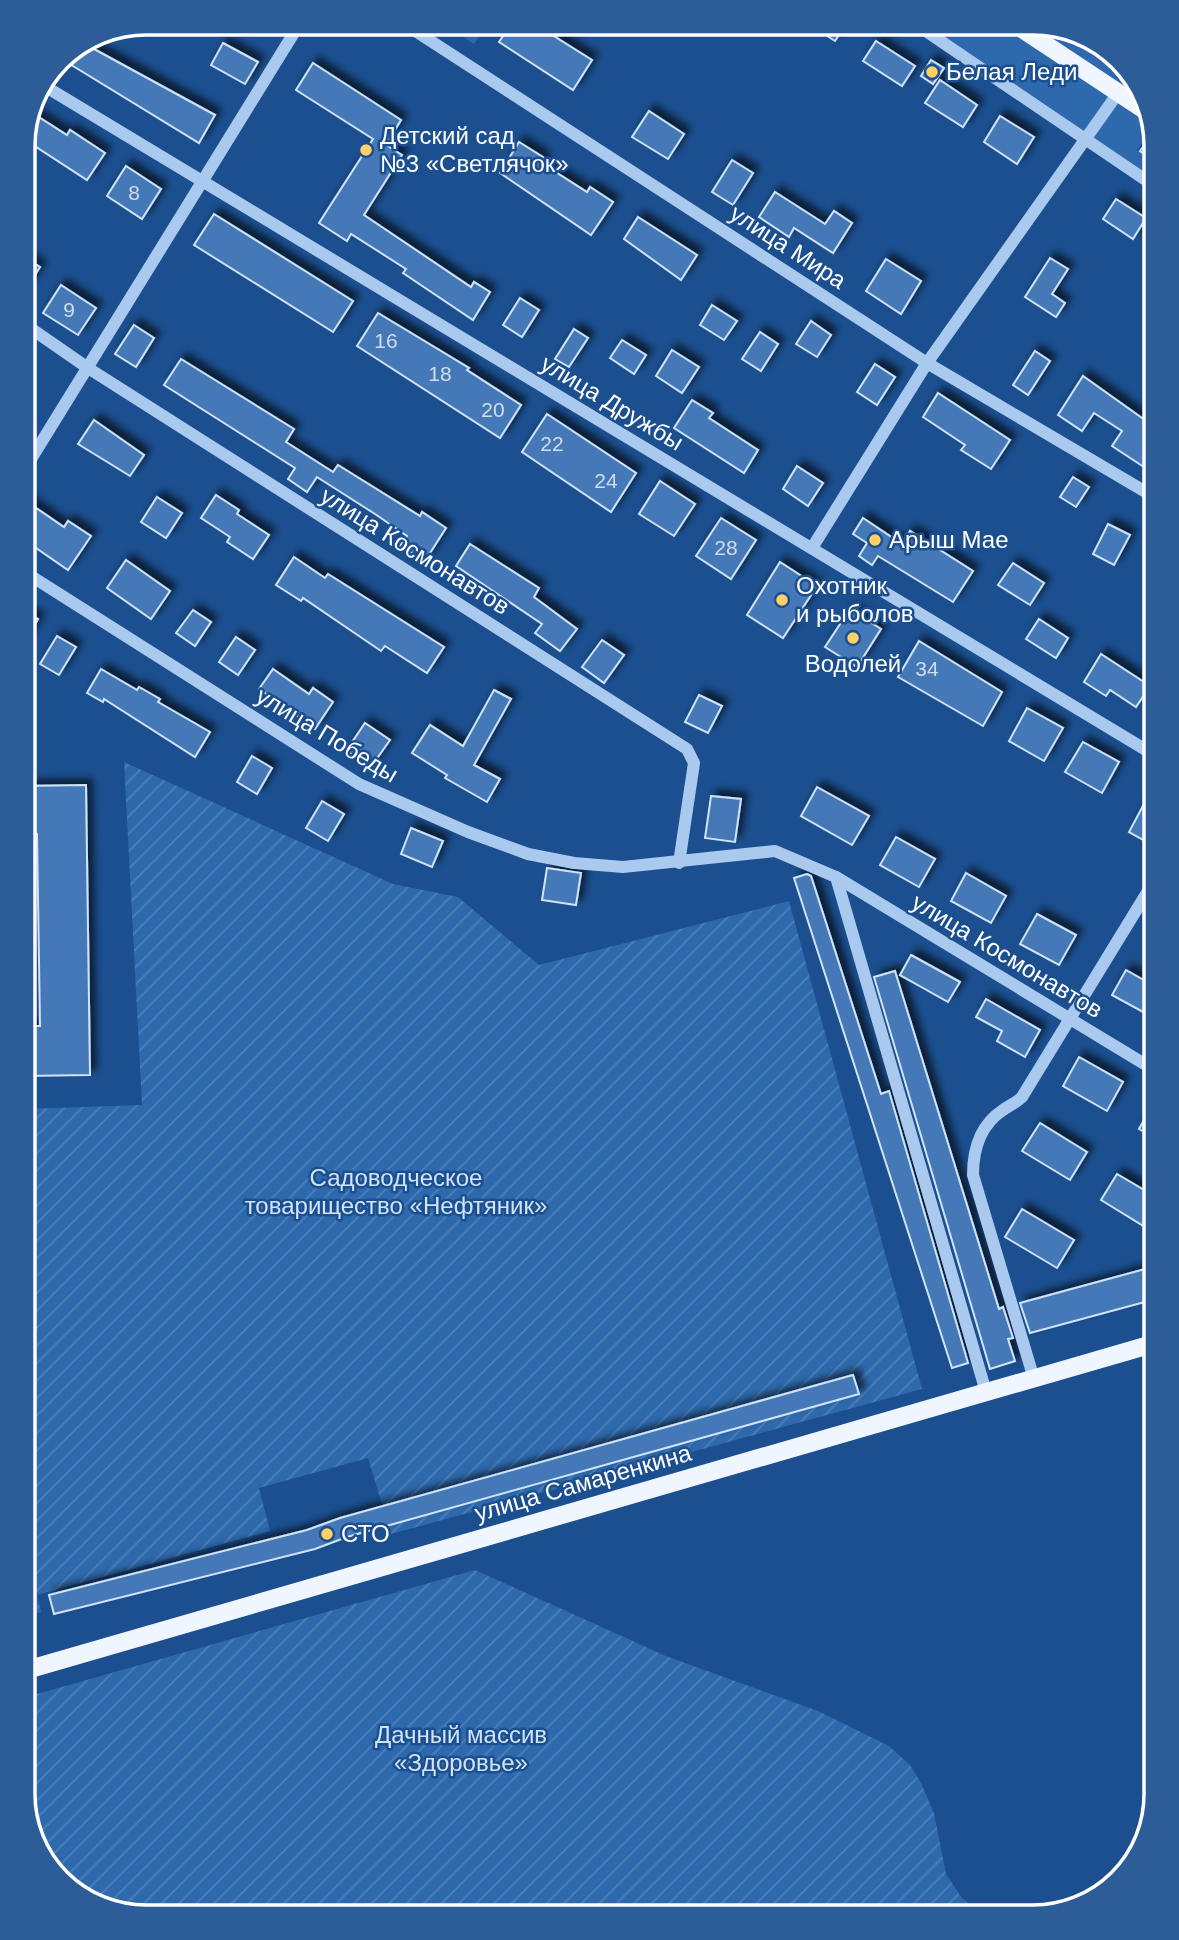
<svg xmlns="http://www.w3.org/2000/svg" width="1179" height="1940" font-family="Arial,sans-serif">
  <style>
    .grass { fill: #2e69ad }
    .garden { fill: url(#garden-furrows) }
    .building { fill: #4478b7; stroke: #cfe3fa; stroke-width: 2; filter: url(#shadow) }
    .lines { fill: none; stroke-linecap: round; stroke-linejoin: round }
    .minor { stroke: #a9c9ee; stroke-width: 12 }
    .major { stroke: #f0f6ff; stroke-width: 18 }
    .poi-dot { fill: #ffd166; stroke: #1b4f8f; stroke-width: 2.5 }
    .labels { text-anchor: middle; stroke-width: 5; stroke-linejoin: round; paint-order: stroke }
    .number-label { font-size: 21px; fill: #d0dded }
    .poi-label { font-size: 24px; fill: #fff; stroke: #1b4f8f; text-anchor: start }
    .street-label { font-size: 24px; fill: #fff; stroke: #1b4f8f }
    .park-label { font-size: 24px; fill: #cfe3fa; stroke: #1b4f8f }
    .rim { fill: none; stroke: #fff; stroke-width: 3.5 }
  </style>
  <defs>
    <pattern id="garden-furrows" width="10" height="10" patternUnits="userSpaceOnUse" patternTransform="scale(1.75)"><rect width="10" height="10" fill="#2e69ad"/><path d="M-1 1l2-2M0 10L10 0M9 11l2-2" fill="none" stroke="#4d80b9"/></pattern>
    <filter id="shadow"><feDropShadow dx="6" dy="-6" stdDeviation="3.5" flood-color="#0009"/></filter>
  </defs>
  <rect width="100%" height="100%" fill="#1b4f8f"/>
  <g class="grass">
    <path d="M441,23h47l-14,21z"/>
    <path d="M919,23h87l107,71 -28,41z"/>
    <path d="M1020,23h22l59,20 42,48 4,17z"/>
    <path d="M1119,99l31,20 3,11 -16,20 19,17v17l-66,-45z"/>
  </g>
  <g class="garden">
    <path d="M124,762l269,122 65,13 81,68 250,-64 133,488 -531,145 -23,-76 -109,30 11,43 -233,64 4,17 -18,5v-508l119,-4z"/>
    <path d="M475,1570l191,86 152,55 71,35 21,19 11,18 13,30 12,61 16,24 23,19h-847l-60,-20 -42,-48 -13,-55v-96z"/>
  </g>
  <g class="building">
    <path d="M512,23h21l59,37 -19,30 -74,-48z"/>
    <path d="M807,23h40l-12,18z"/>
    <path d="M876,41l39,25 -13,20 -39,-25z"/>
    <path d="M83,43l132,72 -16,28 -139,-85z"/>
    <path d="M223,43l35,19 -13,22 -34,-19z"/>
    <path d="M931,60l13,8 -11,16 -12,-8z"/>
    <path d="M313,63l88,57 -15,25 16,10 -38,60 107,72 3,-5 16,10 -17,28 -70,-47 3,-4 -55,-35 -4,7 -28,-18 54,-84 -77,-49z"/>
    <path d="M940,80l37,25 -14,22 -38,-24z"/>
    <path d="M649,111l35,23 -16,25 -36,-22z"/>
    <path d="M34,114l33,21 3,-5 35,23 -18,27 -51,-33 -4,6 -9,-5v-10z"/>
    <path d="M1000,116l34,21 -17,27 -33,-22z"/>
    <path d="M1153,133l3,13v18l-16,-13z"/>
    <path d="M519,142l24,15 -3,5 47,30 3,-5 23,15 -22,33 -91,-62z"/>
    <path d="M732,160l21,13 -20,32 -21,-13z"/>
    <path d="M126,166l35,23 -19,30 -35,-23z"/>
    <path d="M775,192l50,32 9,-13 18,12 -19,30 -39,-25 -5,9 -30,-20z"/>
    <path d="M1116,199l30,19 -13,21 -30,-20z"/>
    <path d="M214,214l139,87 -20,31 -139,-87z"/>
    <path d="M638,217l59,38 -16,25 -57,-41z"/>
    <path d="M23,256l17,11 -17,26z"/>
    <path d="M1050,258l18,11 -16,25 13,9 -9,14 -31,-20z"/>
    <path d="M886,259l35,22 -20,33 -35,-23z"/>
    <path d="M61,285l35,23 -18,27 -35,-22z"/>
    <path d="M520,298l19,12 -17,27 -19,-12z"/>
    <path d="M712,305l25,16 -13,19 -24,-15z"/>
    <path d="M378,313l91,55 -2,2 54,35 -21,33 -143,-92z"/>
    <path d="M811,321l20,14 -14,22 -21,-13z"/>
    <path d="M134,325l20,13 -18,29 -21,-13z"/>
    <path d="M574,329l14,9 -19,29 -14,-8z"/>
    <path d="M760,332l18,12 -17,27 -19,-12z"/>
    <path d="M622,340l24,15 -12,19 -24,-16z"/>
    <path d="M672,350l27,17 -17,26 -26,-17z"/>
    <path d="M1035,351l15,10 -22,34 -15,-10z"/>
    <path d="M181,359l113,70 -8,13 47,30 5,-7 82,51 2,-4 24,16 -21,33 -25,-15 7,-10 -32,-22 -58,-37 -10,15 -19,-13 7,-11 -131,-83z"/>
    <path d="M875,364l20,13 -18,28 -20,-13z"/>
    <path d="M1083,376l73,52v47l-44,-29 10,-15 -28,-18 -12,18 -24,-16z"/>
    <path d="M938,393l72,47 -19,29 -30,-19 4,-5 -42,-28z"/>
    <path d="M692,400l21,13 -4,5 49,32 -14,23 -70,-45z"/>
    <path d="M547,414l89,59 -25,39 -89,-60z"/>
    <path d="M94,420l50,35 -14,21 -52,-32z"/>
    <path d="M797,466l26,17 -15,23 -25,-17z"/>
    <path d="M1073,477l16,10 -13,20 -16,-10z"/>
    <path d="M660,481l35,23 -21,32 -35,-22z"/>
    <path d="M216,495l23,15 -2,4 32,21 -16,24 -26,-17 3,-5 -29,-19z"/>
    <path d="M157,497l25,16 -16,25 -25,-16z"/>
    <path d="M23,499l41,28 4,-6 23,15 -23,34 -45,-31z"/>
    <path d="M721,518l35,22 -25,39 -35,-23z"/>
    <path d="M863,518l39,26 8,-13 63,40 -20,31 -75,-46 -6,9 -13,-9 8,-13 -14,-9z"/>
    <path d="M1108,524l22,11 -16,30 -21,-11z"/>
    <path d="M470,544l69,44 -5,9 43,32 -17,22 -25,-18 7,-9 -86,-58z"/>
    <path d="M294,557l31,21 3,-4 116,73 -17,26 -42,-27 -4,5 -78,-53 -2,3 -25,-16z"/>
    <path d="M126,560l44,31 -19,28 -44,-31z"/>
    <path d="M780,562l37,24 -34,52 -36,-23z"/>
    <path d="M1013,563l31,20 -14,22 -32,-20z"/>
    <path d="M850,609l31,20 -24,38 -32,-20z"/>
    <path d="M23,610l15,9 -15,26z"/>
    <path d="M193,610l18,12 -16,24 -19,-13z"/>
    <path d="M1039,619l29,19 -12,20 -30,-19z"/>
    <path d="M57,636l19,11 -17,28 -19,-11z"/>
    <path d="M236,637l19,13 -17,25 -19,-13z"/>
    <path d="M602,640l22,15 -20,28 -22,-16z"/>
    <path d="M919,641l83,51 -19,34 -85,-49z"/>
    <path d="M1101,654l49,32 -14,21 -26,-17 -4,6 -22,-14z"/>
    <path d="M101,669l36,21 2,-3 21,12 -2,3 52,30 -15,25 -91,-58 -1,3 -16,-9z"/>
    <path d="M273,669l36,25 4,-6 20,14 -18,27 -56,-40z"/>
    <path d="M494,690l17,9 -37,66 26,14 -13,23 -42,-24 2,-3 -35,-22 18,-28 33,21z"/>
    <path d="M699,695l23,11 -14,27 -23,-11z"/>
    <path d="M1027,708l36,20 -19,33 -35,-20z"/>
    <path d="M365,723l25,17 -19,27 -25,-16z"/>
    <path d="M1083,742l36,20 -17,31 -37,-21z"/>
    <path d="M252,756l20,12 -15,26 -20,-12z"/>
    <path d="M86,785l4,290 -67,1v-50h17l-3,-192h-14v-48z"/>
    <path d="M817,787l52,29 -17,29 -51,-29z"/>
    <path d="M711,796l30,3 -6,43 -30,-4z"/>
    <path d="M322,801l22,13 -16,27 -22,-13z"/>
    <path d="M1144,804l12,7v36l-27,-15z"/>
    <path d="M411,828l32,13 -11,26 -31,-13z"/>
    <path d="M896,837l39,22 -16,28 -39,-22z"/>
    <path d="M547,868l34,5 -5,32 -34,-5z"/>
    <path d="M966,873l40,23 -15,27 -40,-22z"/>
    <path d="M807,874l4,2 70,218 8,-3 79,272 -16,5 -158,-490z"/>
    <path d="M1037,914l39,21 -17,30 -39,-21z"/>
    <path d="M911,955l49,27 -12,20 -48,-27z"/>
    <path d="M1126,970l30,17v32l-44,-24z"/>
    <path d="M895,971l104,338 4,-2 10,31 -5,1 7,22 -25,8 -116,-392z"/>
    <path d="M986,999l54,31 -15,27 -28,-16 5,-10 -26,-14z"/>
    <path d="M1079,1057l44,25 -16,29 -44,-25z"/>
    <path d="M1156,1099v40l-17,-10z"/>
    <path d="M1040,1123l47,29 -17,28 -48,-29z"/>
    <path d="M1117,1174l39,23v22l-6,11 -49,-30z"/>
    <path d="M1022,1209l52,31 -17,28 -52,-31z"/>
    <path d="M1156,1266v33l-126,34 -10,-30z"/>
    <path d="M853,1375l6,19 -512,143 -32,12 -261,65 -5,-19 258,-65 33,-12z"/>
  </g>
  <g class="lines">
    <g class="minor">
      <path d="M403,23l524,340 229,135"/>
      <path d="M914,23l242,164"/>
      <path d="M46,87l1110,669"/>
      <path d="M23,323l65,45 599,381 7,14 -15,100"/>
      <path d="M23,472l277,-449"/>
      <path d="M812,548l115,-185 191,-270"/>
      <path d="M23,571l336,213 109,48 60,22 46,9 49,4 152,-16 61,26 150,515"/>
      <path d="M836,877l320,194"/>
      <path d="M1034,1379l-61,-204c0,-26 7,-50 30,-65 7,-5 13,-7 19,-13l134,-219"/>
    </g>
    <g class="major">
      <path d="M1013,23l136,90"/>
      <path d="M23,1671l1133,-328"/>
    </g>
  </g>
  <g class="poi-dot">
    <circle cx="932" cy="72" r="7"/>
    <circle cx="366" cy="150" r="7"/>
    <circle cx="875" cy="540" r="7"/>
    <circle cx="782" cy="600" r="7"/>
    <circle cx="853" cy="638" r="7"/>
    <circle cx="327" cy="1534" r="7"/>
  </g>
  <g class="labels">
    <g class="number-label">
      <text x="134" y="200">8</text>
      <text x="69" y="317">9</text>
      <text x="386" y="348">16</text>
      <text x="440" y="381">18</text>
      <text x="493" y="417">20</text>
      <text x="552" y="451">22</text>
      <text x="606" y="488">24</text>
      <text x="726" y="555">28</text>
      <text x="927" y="676">34</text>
    </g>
    <g class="poi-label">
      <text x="946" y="80">Белая Леди</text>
      <text x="380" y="144">Детский сад<tspan x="380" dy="28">№3 «Светлячок»</tspan></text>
      <text x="889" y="548">Арыш Мае</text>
      <text x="796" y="594">Охотник<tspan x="796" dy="28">и рыболов</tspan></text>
      <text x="853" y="672" text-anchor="middle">Водолей</text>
      <text x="341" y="1542">СТО</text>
    </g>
    <g class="street-label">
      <text transform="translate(788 247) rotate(33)" y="8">улица Мира</text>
      <text transform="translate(612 403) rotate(31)" y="8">улица Дружбы</text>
      <text transform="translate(415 551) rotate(32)" y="8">улица Космонавтов</text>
      <text transform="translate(327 735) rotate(31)" y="8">улица Победы</text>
      <text transform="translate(1007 956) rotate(31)" y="8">улица Космонавтов</text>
      <text transform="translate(583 1483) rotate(-16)" y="8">улица Самаренкина</text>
    </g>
    <g class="park-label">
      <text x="396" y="1186">Садоводческое<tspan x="396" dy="28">товарищество «Нефтяник»</tspan></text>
      <text x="461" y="1743">Дачный массив<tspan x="461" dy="28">«Здоровье»</tspan></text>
    </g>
  </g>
  <path d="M0 0H1179V1940H0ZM146 35H1033A111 111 0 0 1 1144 146V1794A111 111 0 0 1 1033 1905H146A111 111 0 0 1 35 1794V146A111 111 0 0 1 146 35Z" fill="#2d5d98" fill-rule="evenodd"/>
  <path class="rim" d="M146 35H1033A111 111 0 0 1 1144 146V1794A111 111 0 0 1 1033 1905H146A111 111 0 0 1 35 1794V146A111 111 0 0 1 146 35Z"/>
</svg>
